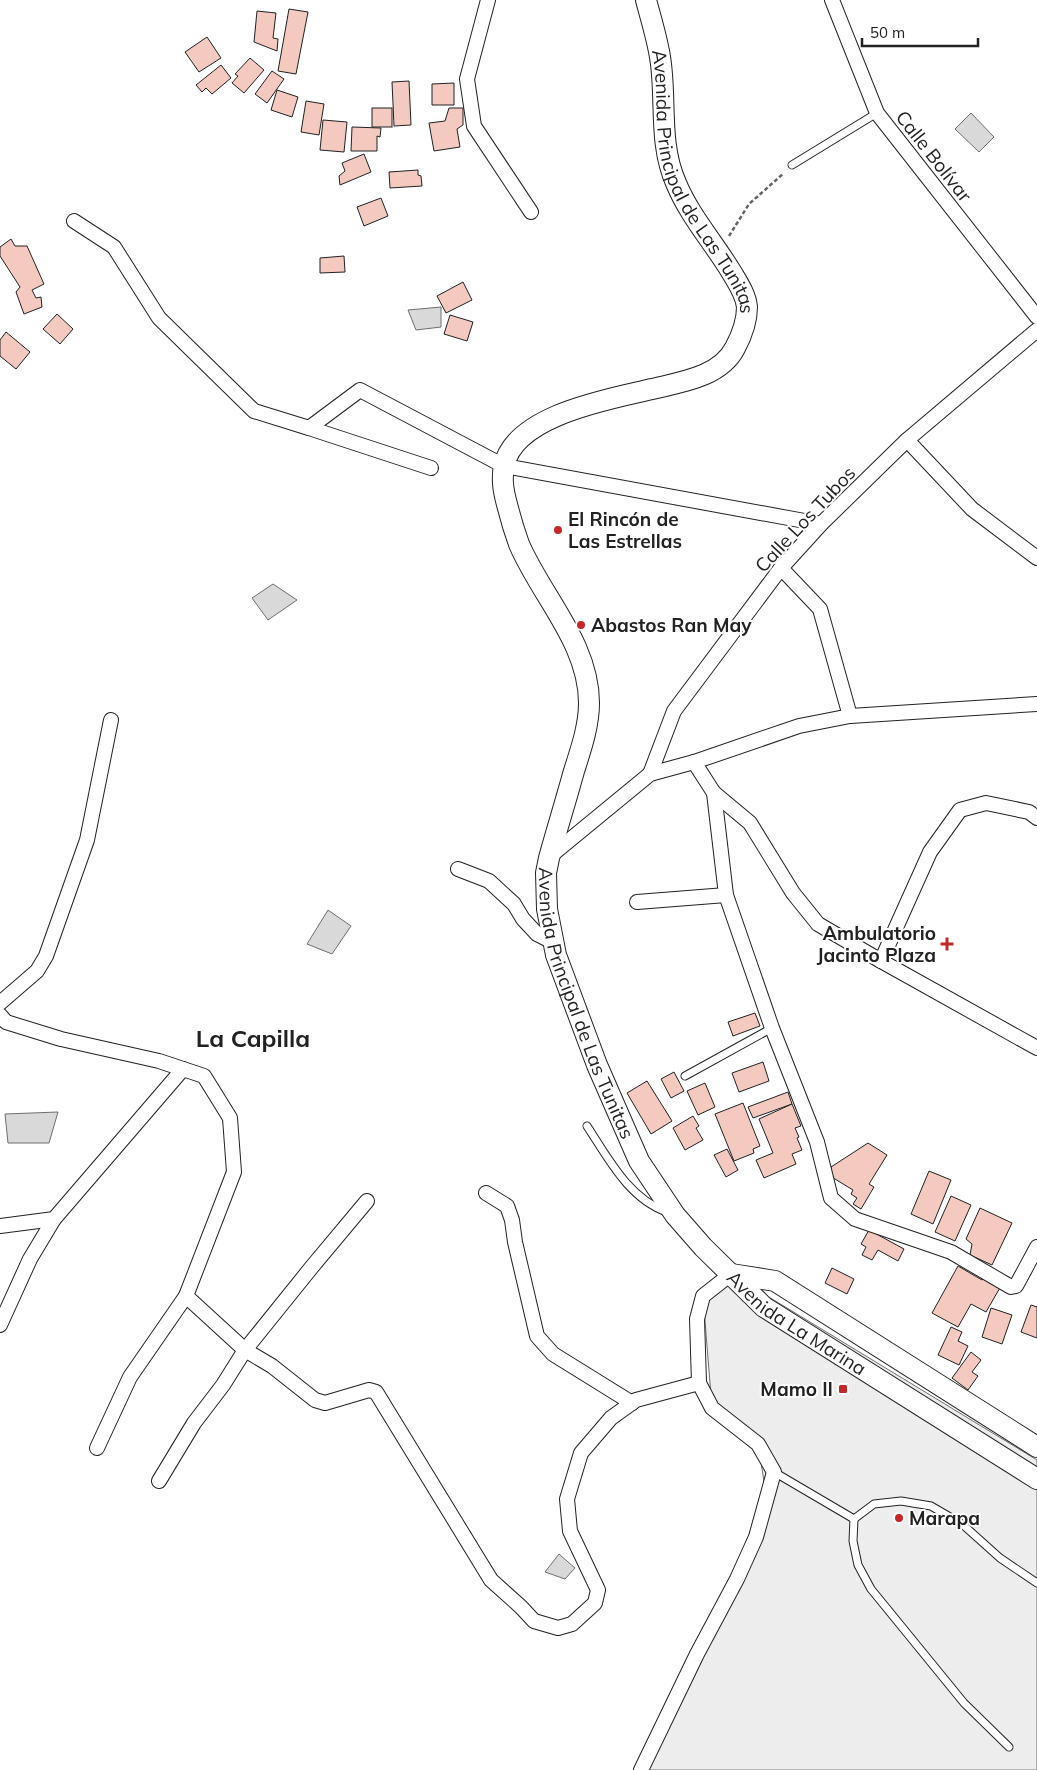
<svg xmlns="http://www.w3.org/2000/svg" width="1037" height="1770" font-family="Mulish,sans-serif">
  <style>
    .parking { fill: #ededed; stroke: #6f6f6f }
    .water { fill: #d9d9d9; stroke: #6f6f6f }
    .building { fill: #f3c9c0; stroke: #222 }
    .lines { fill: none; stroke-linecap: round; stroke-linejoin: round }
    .service-casing { stroke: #222; stroke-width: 9 }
    .minor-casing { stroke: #222; stroke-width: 16 }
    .secondary-casing { stroke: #222; stroke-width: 22 }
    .path { stroke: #646464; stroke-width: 2.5; stroke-dasharray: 4 2.5; stroke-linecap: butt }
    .service { stroke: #fff; stroke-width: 7 }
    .minor { stroke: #fff; stroke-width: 14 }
    .secondary { stroke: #fff; stroke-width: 20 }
    .poi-dot { fill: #c62828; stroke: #fff; stroke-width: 2 }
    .labels { text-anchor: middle; stroke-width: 4; stroke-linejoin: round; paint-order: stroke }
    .street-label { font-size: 19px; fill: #222; stroke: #fff }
    .poi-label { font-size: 19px; font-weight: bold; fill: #222; stroke: #fff; text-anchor: start }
    .district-label { font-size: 24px; font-weight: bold; fill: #222; stroke: #fff }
  </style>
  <rect width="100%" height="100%" fill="#fff"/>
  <path class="parking" d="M731,1274l306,186v310h-402l62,-116 70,-154 -9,-56 -46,-36 -9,-112z"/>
  <g class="water">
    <path d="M971,113l23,24 -15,15 -24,-23z"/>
    <path d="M441,307v20l-25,3 -8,-20z"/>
    <path d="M273,584l24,16 -29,20 -16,-22z"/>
    <path d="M328,910l23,16 -19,28 -25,-10z"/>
    <path d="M58,1112l-9,31h-41l-3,-29z"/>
    <path d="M559,1554l16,14 -10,11 -20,-7z"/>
  </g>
  <g class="building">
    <path d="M289,9l19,3 -12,62 -18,-3z"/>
    <path d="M257,11l19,2 -3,25 5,1 -1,12 -23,-9z"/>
    <path d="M207,37l14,21 -22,14 -14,-20z"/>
    <path d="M250,58l14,12 -20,23 -12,-10 6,-7 -3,-2z"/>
    <path d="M221,65l10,13 -19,16 -6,-6 -4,4 -6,-7z"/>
    <path d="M272,71l12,8 -17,24 -12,-9z"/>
    <path d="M409,81l2,44 -17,1 -2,-44z"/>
    <path d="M454,83v22h-22v-21z"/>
    <path d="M277,90l21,7 -6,20 -21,-7z"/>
    <path d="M306,101l18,3 -5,31 -18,-3z"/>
    <rect x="372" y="108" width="20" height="19"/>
    <path d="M449,108h14v17l-6,4 3,18 -26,4 -5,-28 16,-2z"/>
    <path d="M323,120l24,2 -3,30 -24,-2z"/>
    <path d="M352,127l29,1 -1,9 -3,-1v15h-26z"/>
    <path d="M364,154l7,18 -31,13 -1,-9 6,-5 -3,-8z"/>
    <path d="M418,170v5l3,1 1,10 -32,2 -1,-16z"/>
    <path d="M381,198l7,18 -24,10 -7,-19z"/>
    <path d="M11,239l4,7h12l17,38 -12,6 4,8 5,-1 1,10 -18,7 -8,-22 4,-5 -20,-31v-9z"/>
    <path d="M344,256l1,16 -25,1v-15z"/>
    <path d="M463,282l9,18 -26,13 -9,-17z"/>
    <path d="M57,314l16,15 -13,15 -17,-15z"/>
    <path d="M450,315l23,7 -6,19 -23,-7z"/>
    <path d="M6,332l24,20 -14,17 -16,-13v-16z"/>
    <path d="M755,1013l5,13 -27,10 -5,-14z"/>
    <path d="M763,1062l6,19 -30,11 -7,-19z"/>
    <path d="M674,1072l10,19 -13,7 -10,-19z"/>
    <path d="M647,1081l25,40 -21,13 -24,-41z"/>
    <path d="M705,1083l10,24 -17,8 -11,-24z"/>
    <path d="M788,1092l4,12 -39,14 -5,-11z"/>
    <path d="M743,1103l17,43 -7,3 1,4 -20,8 -19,-47z"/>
    <path d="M792,1104l9,22 -6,2 4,9 -2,1 5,12 -10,4 4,10 -32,14 -8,-18 17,-7 -14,-34z"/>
    <path d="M693,1116l6,10 -3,2 7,12 -18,10 -12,-22z"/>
    <path d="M868,1143l19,12 -18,29 5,3 -13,22 -8,-5 4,-6 -6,-4 2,-4 -23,-14 1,-9z"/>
    <path d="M727,1149l11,21 -12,7 -12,-22z"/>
    <path d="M929,1171l22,9 -18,44 -22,-10z"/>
    <path d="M951,1196l20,9 -16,36 -20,-9z"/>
    <path d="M980,1208l32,15 -20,42 -22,-10 2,-11 -6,-5z"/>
    <path d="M869,1230l35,19 -6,12 -20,-11 -6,10 -10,-5 4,-8 -5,-3z"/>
    <path d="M958,1266l24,14 2,-3 17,9 -15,26 -15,-8 -13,23 -26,-14z"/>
    <path d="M832,1268l22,11 -7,15 -22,-11z"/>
    <path d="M1031,1305l6,2v31l-16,-6z"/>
    <path d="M991,1308l21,7 -10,29 -20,-7z"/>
    <path d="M951,1327l11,5 -4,9 10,5 -9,19 -21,-10z"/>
    <path d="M971,1352l10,8 -9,12 6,4 -10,14 -16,-12z"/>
  </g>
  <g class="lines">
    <g class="service-casing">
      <g id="service">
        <path d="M792,165l85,-52"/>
        <path d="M685,1076l87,-48"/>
        <path d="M587,1126c21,32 42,73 80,86"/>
        <path d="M774,1472l80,47"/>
        <path d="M854,1519l-1,22 5,24 13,24 93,114 45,44"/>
        <path d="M854,1519l20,-15 27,-3 30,5 31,18 38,34 37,25"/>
      </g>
    </g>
    <g class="minor-casing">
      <g id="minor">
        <path d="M488,0l-21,79 7,47 57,86"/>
        <path d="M832,0l45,113 160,204"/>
        <path d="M74,221l40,26 45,71 95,93 55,17 51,-38 144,76 317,58"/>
        <path d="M309,428l122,40"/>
        <path d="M907,440l65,69 65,49"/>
        <path d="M781,568l39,41 30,107"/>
        <path d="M694,762l20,31 36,30 43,70 25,31 63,37 156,87"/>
        <path d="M650,774l24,-63 107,-143 40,-44 86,-84 130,-110"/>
        <path d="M714,793l12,102 46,133 45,114 14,56 24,21 96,33 60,35 5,-1 21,-39"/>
        <path d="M549,857l101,-83 44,-12 105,-36 51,-10 187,-12"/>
        <path d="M458,869l31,12 25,23 9,15 14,15 16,8"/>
        <path d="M637,902l89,-7"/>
        <path d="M881,961l49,-109 30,-42 26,-7 43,9 8,6"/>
        <path d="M0,1003l37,-32 9,-15 41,-116 24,-120"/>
        <path d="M0,1015l6,7 55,17 98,22 45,15 26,42 4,54 -48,124 59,54 27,16 43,34 10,3 44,-13 7,2 115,188 30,27 13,14 24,7 14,-4 23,-21 3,-13 -28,-59 -3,-32 14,-46 30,-35 25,-18 63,-17"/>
        <path d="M486,1193l21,13 5,14 3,22 22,94 16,18 79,49"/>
        <path d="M0,1226l54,-7 129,-150"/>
        <path d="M0,1325l30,-66 24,-40"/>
        <path d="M97,1448l33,-71 56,-81"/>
        <path d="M159,1481l35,-58 29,-38 22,-35 66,-82 56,-67"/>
        <path d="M641,1770l56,-116 40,-75 19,-42 18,-65 -16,-28 -46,-36 -13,-25 -2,-64 6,-23 28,-22"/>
      </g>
    </g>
    <g class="secondary-casing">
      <g id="secondary">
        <path id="s1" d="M646,0c5,19 11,38 14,57 7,42 -2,85 16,126 13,32 38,60 56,90 6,10 14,22 15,34 0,14 -5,28 -12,41 -15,29 -54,34 -83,41 -42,10 -138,26 -148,77 -3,15 0,28 4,42 3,12 7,25 11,36 22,52 70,99 70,159 0,23 -8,46 -15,68 -8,29 -17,58 -25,87l-3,15 1,36 9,46 41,110 42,96 36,54 28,32 61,60 273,172"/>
        <path d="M731,1274l44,7 262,166"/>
      </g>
    </g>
    <path class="path" d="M729,236l20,-32 35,-31"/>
    <use href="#service" class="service"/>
    <use href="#minor" class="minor"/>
    <use href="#secondary" class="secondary"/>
  </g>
  <g class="poi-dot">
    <circle cx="558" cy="530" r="5"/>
    <circle cx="581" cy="625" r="5"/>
    <path d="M944.5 936.5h5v5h5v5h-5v5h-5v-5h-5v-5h5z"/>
    <rect x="838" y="1384" width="10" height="10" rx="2.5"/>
    <circle cx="899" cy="1518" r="5"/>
  </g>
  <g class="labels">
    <g class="street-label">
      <text transform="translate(934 156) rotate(52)" y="7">Calle Bolívar</text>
      <text dy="7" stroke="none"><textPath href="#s1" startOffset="194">Avenida Principal de Las Tunitas</textPath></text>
      <text transform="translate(805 519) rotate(-47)" y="7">Calle Los Tubos</text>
      <text dy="7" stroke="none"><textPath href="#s1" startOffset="1212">Avenida Principal de Las Tunitas</textPath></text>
      <text dy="7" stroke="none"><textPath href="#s1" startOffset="1609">Avenida La Marina</textPath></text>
    </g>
    <g class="poi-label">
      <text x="568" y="526">El Rincón de<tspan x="568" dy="22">Las Estrellas</tspan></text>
      <text x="591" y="632">Abastos Ran May</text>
      <text x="936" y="940" text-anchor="end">Ambulatorio<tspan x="936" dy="22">Jacinto Plaza</tspan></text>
      <text x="833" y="1396" text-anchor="end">Mamo II</text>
      <text x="909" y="1525">Marapa</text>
    </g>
    <g class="district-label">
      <text x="253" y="1047">La Capilla</text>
    </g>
  </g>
  <path d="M862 38v8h116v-8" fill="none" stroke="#222222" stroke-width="2.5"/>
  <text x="870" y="38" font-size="15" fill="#222222" stroke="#ffffff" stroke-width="4" paint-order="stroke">50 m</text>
</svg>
